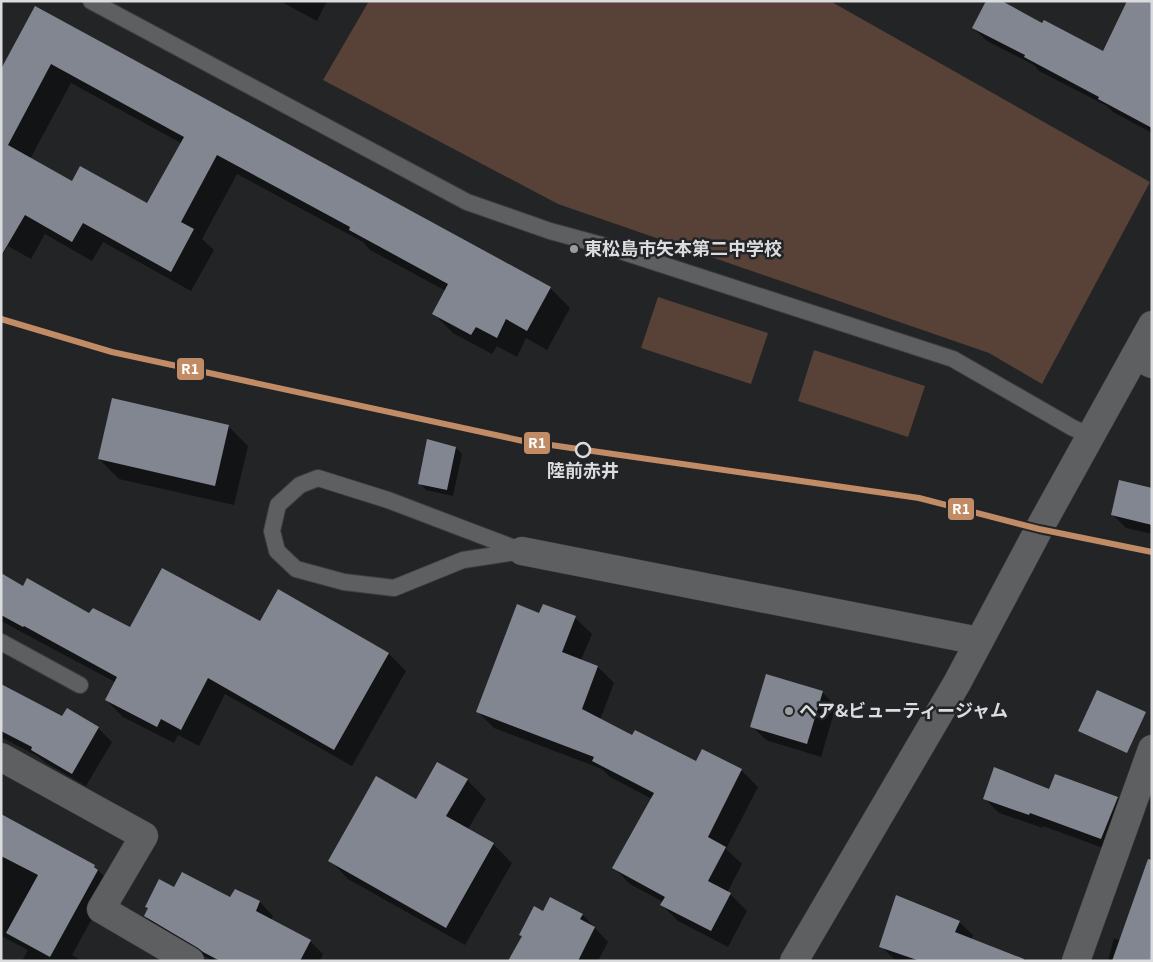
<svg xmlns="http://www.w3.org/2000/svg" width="1153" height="962" font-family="Georgia,'Noto Sans JP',serif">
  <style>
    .green { fill: #584136 }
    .shadow { fill: #0007; fill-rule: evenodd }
    .building { fill: #828691; fill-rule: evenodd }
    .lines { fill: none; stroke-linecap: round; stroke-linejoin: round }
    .service-casing { stroke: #3e3e3f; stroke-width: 18 }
    .minor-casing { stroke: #3e3e3f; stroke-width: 29 }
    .tertiary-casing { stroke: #3e3e3f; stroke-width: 29 }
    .service { stroke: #5e5f60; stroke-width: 16 }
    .minor { stroke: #5e5f60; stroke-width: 28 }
    .tertiary { stroke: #5e5f60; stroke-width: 28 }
    .rail-1-casing { stroke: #222427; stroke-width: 10 }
    .rail-1 { stroke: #c18c65; stroke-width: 6 }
    .poi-dot { fill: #9b9c9e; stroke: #222427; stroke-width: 2 }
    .stop-dot { fill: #222427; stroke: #dbdcde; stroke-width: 2.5 }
    .labels { text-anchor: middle; stroke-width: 5; stroke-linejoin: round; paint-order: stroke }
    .poi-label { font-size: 18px; font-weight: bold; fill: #dbdcde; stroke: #222427; text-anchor: start }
    .stop-label { font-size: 18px; font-weight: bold; fill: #dbdcde; stroke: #222427 }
    .line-badge { stroke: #222427; stroke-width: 2 }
    .badge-label { font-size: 14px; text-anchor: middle; font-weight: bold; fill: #fff }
  </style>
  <rect width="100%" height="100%" fill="#232426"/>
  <g class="green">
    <path d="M369,1h461l320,181 -108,202 -53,-31 -431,-149 -235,-124z"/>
    <path d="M658,297l110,36 -17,51 -110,-36z"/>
    <path d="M814,350l111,36 -17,51 -110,-36z"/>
  </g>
  <g class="shadow">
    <path d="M280,1h47l-10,20z"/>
    <path d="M1152,1v132l-39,-21 -6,-6 -68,-35 -5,-6 -47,-24 -14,-13 70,-4 61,29z"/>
    <path d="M36,8l514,280 20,20 -23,42 -21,-12 -9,19 -20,-11 -5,8 -39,-21 -20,-20 13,-22 -76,-41 -7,-8 -126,-68 -35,65 12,11 -23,41 -88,-49 -11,19 -47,-27 -14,25 -23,-13 -7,11v-185zM71,83l110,60 -34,62 -74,-22 -43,-24z"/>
    <path d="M228,426l20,20 -14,59 -115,-26 -20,-20z"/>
    <path d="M456,448l6,6 -9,42 -27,-6 -6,-7z"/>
    <path d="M1152,489v45l-26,-6 -14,-14z"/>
    <path d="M1,575l23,12 66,28 40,14 130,-6 18,-32 111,63 17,17 -54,95 -127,-72 -26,52 -21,-11 -4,8 -51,-26 -17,-17 9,-18 -114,-61z"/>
    <path d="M540,614l35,4 17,16 -11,26 17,7 16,16 -14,37 33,17 64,26 44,7 17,17 -32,62 16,15 -15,29 3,1 17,17 -19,36 -50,-26 -16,-16 1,-3 -33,-18 -16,-16 38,-69 -42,-22 -8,-8 -108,-41 -17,-17z"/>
    <path d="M1,685l62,32 4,-7 31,18 14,14 -26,44 -40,-23 -7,-6 -38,-20z"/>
    <path d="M822,692l14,14 -15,51 -55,-17 -14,-14z"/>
    <path d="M467,780l19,19 -18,30 25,15 19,19 -47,82 -117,-66 -18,-19 86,-60z"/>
    <path d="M1050,790l68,8 13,13 -17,41 -71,-26v2l-44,-15 -14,-14z"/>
    <path d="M1,816l93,50 17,18 -39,71 10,6h-60l6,-11 -27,-14z"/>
    <path d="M175,889l56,10 4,-9 25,12 13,14 -2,4 39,21 13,13 -3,7h-107l-54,-32 -14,-13 4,-7 -3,-2z"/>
    <path d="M551,899l32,16 25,27 -10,19h-88l34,-48z"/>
    <path d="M959,922l14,13 -2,5 54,21h-129l-15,-15z"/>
    <path d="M1114,938l7,3 31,20h-44z"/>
  </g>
  <g class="building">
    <path d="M986,1h16l40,22 2,-3 59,31 24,-50h25v127l-54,-29 1,-2 -75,-40 1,-2 -53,-27z"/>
    <path d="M35,6l516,281 -24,44 -21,-12 -9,19 -21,-11 -5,8 -39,-21 16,-30 -99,-54 1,-3 -133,-72 -36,67 13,7 -23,43 -88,-49 -11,19 -47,-27 -24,41v-187zM51,64l133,73 -37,66 -67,-37 -8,15 -64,-36z"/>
    <path d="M112,398l117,27 -14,61 -117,-27z"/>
    <path d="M427,439l29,8 -9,43 -29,-6z"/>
    <path d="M1119,480l33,8v37l-41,-10z"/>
    <path d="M162,568l98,53 18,-32 111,64 -55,97 -126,-72 -27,52 -20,-11 -4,8 -52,-27 12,-23 -93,-51 -1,1 -22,-12v-42l22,13 4,-8 62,35 4,-5 37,19z"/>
    <path d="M517,604l22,9 4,-9 33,12 -14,36 36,14 -16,43 50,26 3,-5 61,31 6,-12 40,20 -34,68 18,10 -18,34 23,12 -20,38 -51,-26 5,-8 -53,-29 42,-75 -62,-32 2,-4 -118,-45z"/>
    <path d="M766,674l57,17 -16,53 -57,-17z"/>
    <path d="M1,684l61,32 5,-8 32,19 -27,47 -41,-24 1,-3 -31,-16z"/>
    <path d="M1097,690l49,22 -19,41 -49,-22z"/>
    <path d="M437,762l31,17 -22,37 48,27 -48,85 -118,-67 48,-85 40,23z"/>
    <path d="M994,767l55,22 6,-15 63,23 -17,42 -71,-26 -1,2 -46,-16z"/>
    <path d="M1,814l94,51 -1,2 4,3 -48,87 -44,-24 32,-58 -37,-19z"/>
    <path d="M1148,859l4,1v101h-40z"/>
    <path d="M182,872l48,25 5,-8 25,12 -4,10 55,29 -11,21h-80l-17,-9 -5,-4 -54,-32 4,-8 -3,-1 14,-28 15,8z"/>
    <path d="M896,895l64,26 -5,11 69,27 -1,2h-103l-41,-14z"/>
    <path d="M550,897l33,17 -3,5 15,8 -17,34h-70l14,-25 -3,-1 15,-29 9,5z"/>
  </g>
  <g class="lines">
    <g class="service-casing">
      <g id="service">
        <path d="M91,1l376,201 83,29 55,15 348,113 120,69 18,8"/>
        <path d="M318,478l70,22 134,51 -59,9 -69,28 -50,-6 -48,-13 -19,-18 -5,-20 6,-26 22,-20z"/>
        <path d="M1,642l79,43"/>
      </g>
    </g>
    <g class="minor-casing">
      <g id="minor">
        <path d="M1135,356l17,8"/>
        <path d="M1,757l143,79 -43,73 89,52"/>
        <path d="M1076,961l76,-212"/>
      </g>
    </g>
    <g class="tertiary-casing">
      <g id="tertiary">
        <path d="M522,551l457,90"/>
        <path d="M794,961l163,-278 82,-154 113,-204"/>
      </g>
    </g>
    <use href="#service" class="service"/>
    <use href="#minor" class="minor"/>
    <use href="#tertiary" class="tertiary"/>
    <g class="rail-1-casing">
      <path id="rail-1" d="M1,319l111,33 411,89 396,57 120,31 113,23"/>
    </g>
    <use href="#rail-1" class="rail-1"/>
  </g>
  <g class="poi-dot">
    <circle cx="574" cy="249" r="5"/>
    <circle cx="789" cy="711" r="5"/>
  </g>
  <circle class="stop-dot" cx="583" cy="450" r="7"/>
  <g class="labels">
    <g class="poi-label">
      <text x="584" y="255">東松島市矢本第二中学校</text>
      <text x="799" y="717">ヘア&amp;ビューティージャム</text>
    </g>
    <g class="stop-label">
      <text x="583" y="477">陸前赤井</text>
    </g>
  </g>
  <g class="line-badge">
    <rect x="176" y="357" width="29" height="24" rx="5" fill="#c18c65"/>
    <rect x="523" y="431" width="28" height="24" rx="5" fill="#c18c65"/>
    <rect x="947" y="497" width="28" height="24" rx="5" fill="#c18c65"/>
  </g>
  <g class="badge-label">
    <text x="190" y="374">R1</text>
    <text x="537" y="448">R1</text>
    <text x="961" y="514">R1</text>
  </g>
  <rect width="1153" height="962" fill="none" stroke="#dbdcde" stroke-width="5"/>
</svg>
